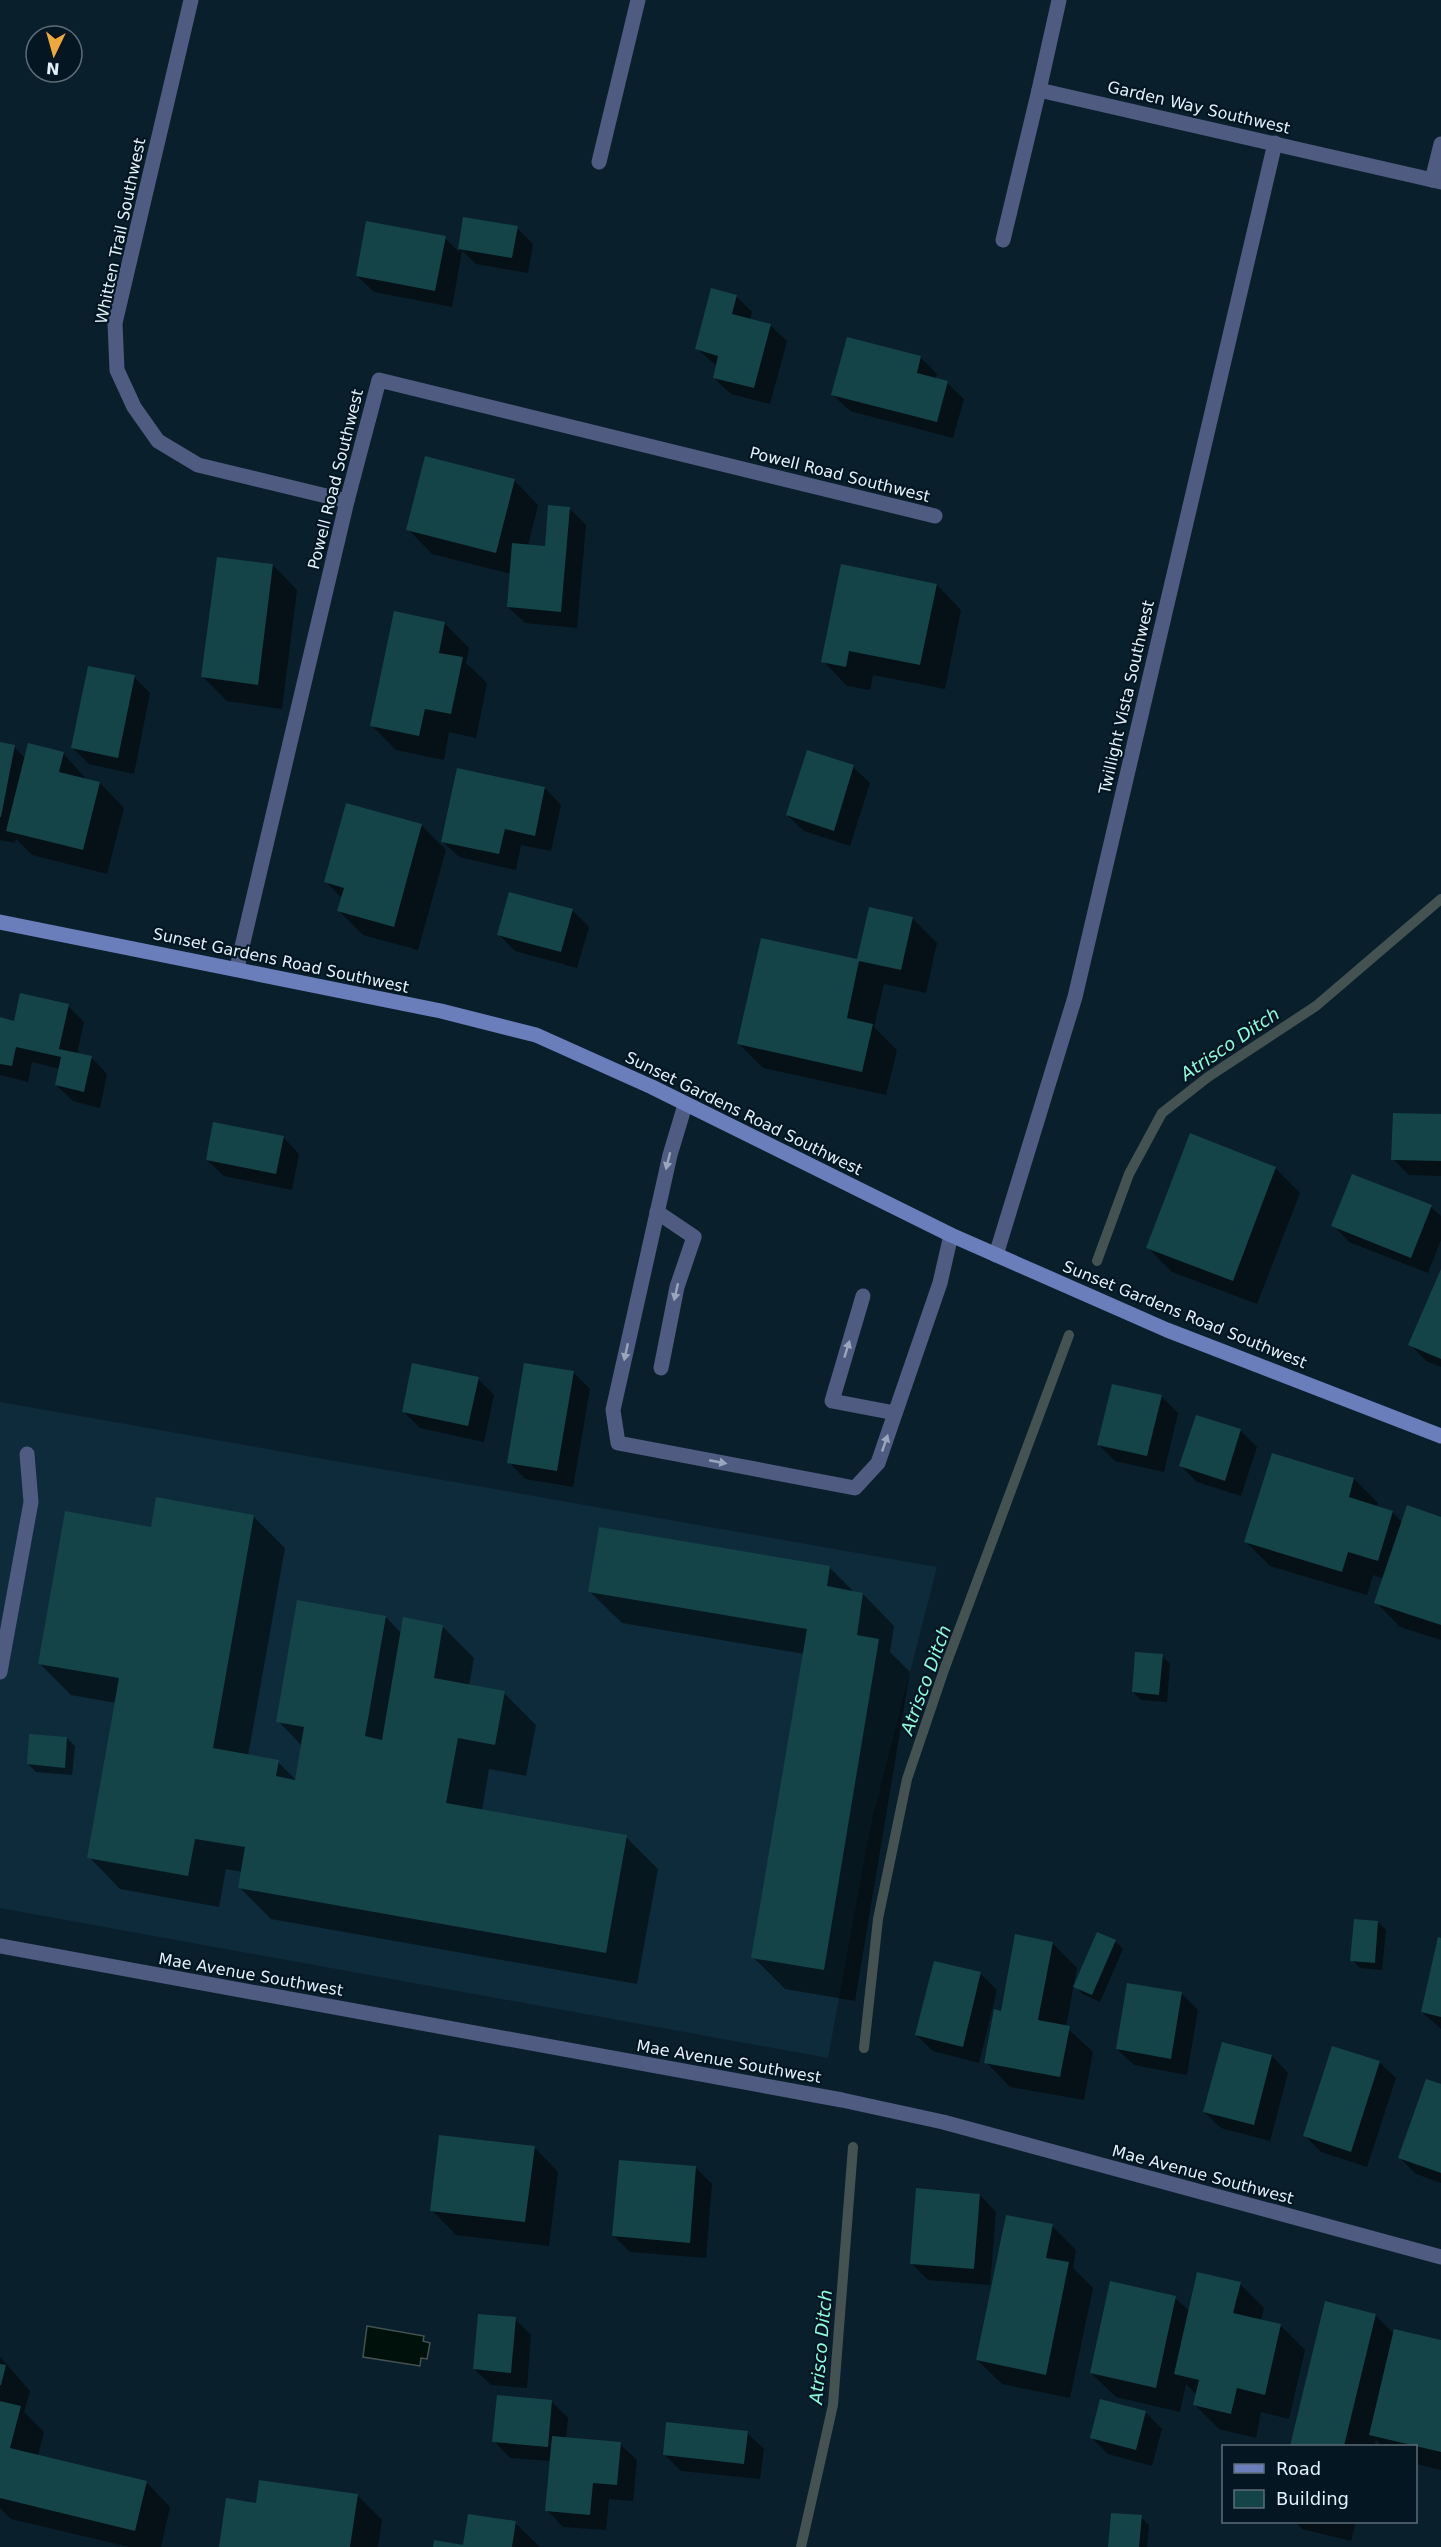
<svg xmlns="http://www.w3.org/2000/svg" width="1441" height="2547" font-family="'DejaVu Sans',sans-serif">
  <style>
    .built { fill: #0e2b3c }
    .water { fill: #00100a; stroke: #445352; stroke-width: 1.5 }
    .shadow { fill: #0007 }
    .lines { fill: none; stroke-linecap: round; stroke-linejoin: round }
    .stream { stroke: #445352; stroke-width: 10 }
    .building { fill: #144348 }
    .lane { stroke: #4f5b81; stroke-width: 15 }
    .street { stroke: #4f5b81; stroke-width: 15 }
    .secondary { stroke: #6b7ebc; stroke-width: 15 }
    .oneway { fill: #9aa6bd }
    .labels { text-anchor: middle; stroke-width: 4.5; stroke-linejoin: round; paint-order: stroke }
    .street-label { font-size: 16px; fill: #e4f0f9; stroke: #031622 }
    .water-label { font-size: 18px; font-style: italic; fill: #8dfcdb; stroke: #031622 }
  </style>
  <rect width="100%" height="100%" fill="#0a1f2c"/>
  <path class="built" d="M0,1402l937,165 -66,257 -43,234 -828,-150z"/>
  <path class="water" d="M367,2326l57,10 -1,5 7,2 -3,16 -6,-1 -1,8 -57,-9z"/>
  <g class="shadow">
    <path d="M465,219l52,9 16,16 -5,29 -52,-9 -14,-13 -10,56 -78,-15 -17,-16 88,-38 14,14z"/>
    <path d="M736,296l16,16 -2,8 20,5 17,16 -17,63 -39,-10 -17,-16 3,-12 -20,-17z"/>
    <path d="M920,357l17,17 -2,5 12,4 17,16 -11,39 -103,-27 -17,-16z"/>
    <path d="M514,480l24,25 -10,41 18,1 23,-39 17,17 -9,103 -52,-5 -17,-16 3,-33 -79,-20 -24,-25z"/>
    <path d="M273,565l24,25 -15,119 -55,-8 -24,-24z"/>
    <path d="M937,585l24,25 -16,79 -72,-14 -3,15 -23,-4 -24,-25z"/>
    <path d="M444,623l25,25 -3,15 21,20 -11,55 -27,-6 -5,28 -48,-10 -24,-24z"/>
    <path d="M134,677l16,16 -16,81 -45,-10 -16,-16z"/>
    <path d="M0,744l14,3 12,12 37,-6 24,27 13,3 24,25 -17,66 -75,-19 -16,-16 -1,4 -15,-3z"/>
    <path d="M853,767l17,16 -20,63 -46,-15 -17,-16z"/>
    <path d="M545,788l16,17 -10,46 -30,-6 -5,25 -57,-13 -17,-16z"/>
    <path d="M347,805l75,21 24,24 -28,100 -55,-15 -24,-24 3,-13 -16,-16z"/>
    <path d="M572,910l17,17 -12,41 -62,-17 -16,-16z"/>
    <path d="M912,918l25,25 -11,50 -42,-9 -10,43 23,23 -11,45 -123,-27 -24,-24 119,-83z"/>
    <path d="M68,1006l16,16 -7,32 14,3 16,17 -7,34 -27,-7 -17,-16 4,-16 -28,-7 -4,20 -28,-7v-56l15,3z"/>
    <path d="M1441,1115v61l-32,-1 -16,-16z"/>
    <path d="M283,1137l16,17 -7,36 -68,-14 -17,-16z"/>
    <path d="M1275,1168l25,25 -43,111 -85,-32 -24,-24z"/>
    <path d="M1353,1176l78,31 10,9v24l-13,33 -79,-31 -16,-17z"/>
    <path d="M1441,1273v94l-15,-6 -16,-17z"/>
    <path d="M573,1372l17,17 -17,98 -48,-8 -16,-17z"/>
    <path d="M478,1379l16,16 -10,47 -64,-14 -16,-16z"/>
    <path d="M1161,1396l17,17 -14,59 -49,-11 -16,-16z"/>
    <path d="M1197,1417l44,14 16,16 -16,49 -44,-14 -16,-16z"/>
    <path d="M1354,1479l24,24 -1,4 15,5 11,11 38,-5v122l-41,-13 -24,-25 8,-23 -11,-4 -6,20 -97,-29 -24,-24z"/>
    <path d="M253,1516l32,32 -37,208 30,6 18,18 6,-34 -24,-25 108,-104 16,17 40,-8 32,32 -5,28 35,7 32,32 -10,51 -37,-7 -7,42 144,26 32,32 -21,115 -366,-65 -32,-32 3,-15 -16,-3 -7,38 -99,-18 -31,-32 27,-154 -45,-8 -32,-32 113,-135z"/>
    <path d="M829,1567l26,26 8,1 31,32 -4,26 20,20 -55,329 -70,-12 -32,-32 51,-303 -182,-31 -32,-31z"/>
    <path d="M1162,1656l8,8 -3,38 -26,-2 -8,-8z"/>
    <path d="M67,1738l8,8 -3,29 -36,-3 -8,-8z"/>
    <path d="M1378,1922l8,8 -4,40 -22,-2 -8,-8z"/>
    <path d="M1098,1934l17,7 8,8 -23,53 -17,-8 -8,-8z"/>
    <path d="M1441,1940v89l-19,-17z"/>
    <path d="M1052,1943l25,25 -11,59 27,25 -9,48 -74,-13 -24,-25 16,-50z"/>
    <path d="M935,1963l46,11 16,16 -18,73 -46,-12 -17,-16z"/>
    <path d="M1181,1993l17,17 -11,65 -53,-10 -17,-16z"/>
    <path d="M1272,2056l16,17 -18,68 -49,-13 -17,-16z"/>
    <path d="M1379,2062l17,16 -29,89 -46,-15 -16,-16z"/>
    <path d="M1441,2086v97l-25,-9 -16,-16z"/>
    <path d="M534,2147l24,25 -9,74 -93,-11 -24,-25z"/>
    <path d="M696,2168l16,16 -6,74 -76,-6 -17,-17z"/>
    <path d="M980,2195l16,17 -6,73 -62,-5 -17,-17z"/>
    <path d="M1052,2226l24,24 -3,18 20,20 -23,110 -68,-14 -25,-24z"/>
    <path d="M1240,2284l24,24 -3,13 20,5 24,24 -16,69 -28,-7 -5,26 -37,-9 -24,-24 2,-10 -11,-11 -6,28 -64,-15 -25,-24 84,-75 15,14z"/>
    <path d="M1326,2303l49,12 19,19 47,8v128l-25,-6v-18h-34l-6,-6 -2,6h-82z"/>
    <path d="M515,2319l16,16 -4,53 -36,-3 -17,-16z"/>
    <path d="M0,2357l30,34 -6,21 20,20 -6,24 108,26 24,25 -9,40h-32l-118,-28 -11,-11z"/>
    <path d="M551,2401l17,17 -2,21 54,5 17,16 -4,41 -24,-2 -3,31 -43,-3 -16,-17 4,-49 -41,-3 -16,-17z"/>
    <path d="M1145,2412l17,17 -10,37 -44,-12 -17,-17z"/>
    <path d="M747,2433l17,16 -4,30 -79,-8 -17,-17z"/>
    <path d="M357,2495l25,25 -4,27h-158l38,-42z"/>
    <path d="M1141,2517l8,8 -2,22h-37z"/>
    <path d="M1295,2522h61l-5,19 -49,-12z"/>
    <path d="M515,2523l25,24h-106l30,-1z"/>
  </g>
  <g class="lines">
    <g class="stream">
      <path d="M1097,1261l32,-87 33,-61 46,-36 108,-71 125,-107"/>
      <path d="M864,2048l14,-129 29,-140 37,-109 125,-335"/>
      <path d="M801,2547l32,-142 20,-258"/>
    </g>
  </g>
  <g class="building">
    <path d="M463,217l55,9 -6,32 -54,-9z"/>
    <path d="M366,221l80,15 -11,55 -79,-15z"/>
    <path d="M711,288l26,7 -5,19 39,10 -17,64 -41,-10 5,-22 -23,-7z"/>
    <path d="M847,337l74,19 -4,17 31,8 -11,41 -106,-27z"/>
    <path d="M425,456l90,23 -19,74 -90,-23z"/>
    <path d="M548,505l22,2 -9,105 -54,-5 5,-64 33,3z"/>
    <path d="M217,557l56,7 -15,121 -57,-8z"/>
    <path d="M841,564l96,20 -17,81 -71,-14 -3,16 -25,-5z"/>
    <path d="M394,611l51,11 -6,31 24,4 -12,57 -26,-5 -6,27 -49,-10z"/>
    <path d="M88,666l47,9 -17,83 -47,-10z"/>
    <path d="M0,742l15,3 -14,72h-1z"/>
    <path d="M28,743l36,9 -5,20 41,10 -17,68 -77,-19z"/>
    <path d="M807,750l47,15 -20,66 -48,-16z"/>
    <path d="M457,768l88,19 -10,49 -30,-7 -6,25 -58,-12z"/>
    <path d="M346,803l76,21 -28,103 -57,-16 7,-23 -20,-6z"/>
    <path d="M509,892l64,17 -12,43 -64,-17z"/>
    <path d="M869,907l44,10 -12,53 -42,-9 -12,57 26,6 -11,48 -125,-28 24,-106 96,21z"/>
    <path d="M20,993l49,11 -10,45 33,7 -8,36 -29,-7 6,-28 -45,-10 -4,19 -12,-2v-47l14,4z"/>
    <path d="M1393,1113l48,1v47l-50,-1z"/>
    <path d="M213,1122l71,14 -8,38 -70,-14z"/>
    <path d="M1190,1133l86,34 -43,114 -87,-33z"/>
    <path d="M1352,1174l80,31 -21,53 -80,-32z"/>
    <path d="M1441,1269v90l-33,-14z"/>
    <path d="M412,1363l67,14 -11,49 -66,-14z"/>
    <path d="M524,1363l50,8 -17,100 -50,-8z"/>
    <path d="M1112,1384l50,11 -15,61 -50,-11z"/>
    <path d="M1196,1415l45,14 -16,52 -46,-15z"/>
    <path d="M1272,1453l82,25 -5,19 44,14 -15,50 -30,-9 -6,20 -98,-30z"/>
    <path d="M156,1497l98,18 -41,233 66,12 -3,16 19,4 9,-53 -28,-5 21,-122 89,16 -21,120 17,4 21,-123 40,8 -9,53 71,13 -10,54 -37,-7 -12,65 181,32 -21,118 -368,-65 7,-41 -50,-8 -7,37 -101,-18 32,-180 -81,-14 27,-153 86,16z"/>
    <path d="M1407,1505l34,12v108l-67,-22z"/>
    <path d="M599,1527l231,39 -3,20 36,7 -6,42 22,4 -55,331 -73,-12 56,-329 -219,-37z"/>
    <path d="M1135,1652l28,2 -4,41 -27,-3z"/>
    <path d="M29,1734l38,3 -2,31 -38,-4z"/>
    <path d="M1354,1919l24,2 -3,42 -25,-2z"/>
    <path d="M1097,1932l19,8 -24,55 -19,-8z"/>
    <path d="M1015,1934l38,8 -15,78 32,6 -10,51 -76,-14 10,-54 7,2z"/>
    <path d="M1438,1937l3,1v79l-20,-5z"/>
    <path d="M934,1961l47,11 -18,75 -48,-12z"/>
    <path d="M1127,1983l55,9 -11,67 -55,-10z"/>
    <path d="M1222,2042l50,13 -18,70 -51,-13z"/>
    <path d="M1332,2046l48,15 -29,91 -48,-16z"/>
    <path d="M1426,2079l15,5v89l-43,-15z"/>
    <path d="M439,2135l96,11 -10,76 -95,-11z"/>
    <path d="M619,2160l77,6 -6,77 -78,-7z"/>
    <path d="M916,2188l64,6 -6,75 -64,-5z"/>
    <path d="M1006,2215l47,9 -7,34 23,4 -23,113 -70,-15z"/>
    <path d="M1197,2272l44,10 -8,31 48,11 -16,71 -28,-7 -6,26 -38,-9 6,-25 -25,-6z"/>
    <path d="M1110,2281l66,15 -20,92 -66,-15z"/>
    <path d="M1325,2301l51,13 -32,132h-54z"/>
    <path d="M478,2314l38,3 -5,56 -38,-4z"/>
    <path d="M1394,2329l47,11v112l-72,-17z"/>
    <path d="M0,2364l6,1 -5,20h-1z"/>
    <path d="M497,2395l55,5 -4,47 -56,-5z"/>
    <path d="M1100,2399l46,12 -10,39 -46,-12z"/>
    <path d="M0,2401l21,5 -11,42 137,33 -12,50 -135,-33z"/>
    <path d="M666,2422l82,9 -4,33 -81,-9z"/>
    <path d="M552,2436l69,6 -4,43 -24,-2 -3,32 -45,-4z"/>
    <path d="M259,2480l99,14 -8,53h-131l7,-49 30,5z"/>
    <path d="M1111,2513l31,2 -3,32h-31z"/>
    <path d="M468,2514l48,7 -4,26h-79l1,-7 29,5z"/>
  </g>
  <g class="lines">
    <g class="lane">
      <path d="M685,1105l-15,50 -57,255 5,33 237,45 23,-25 62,-180 11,-48"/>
      <path d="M657,1212l37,25 -17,50 -16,81"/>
      <path d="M863,1296l-31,105 63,12"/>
      <path d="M0,1672l31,-170 -4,-48"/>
    </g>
    <g class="street">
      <path d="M191,0l-76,323 2,47 17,37 24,34 40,24 149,36"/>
      <path d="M1059,0l-20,90 402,92"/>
      <path d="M599,162l39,-162"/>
      <path d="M1432,180l9,-36"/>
      <path d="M1003,240l36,-150"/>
      <path d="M237,968l110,-467 32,-121 556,136"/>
      <path d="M996,1255l79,-258 200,-854"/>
      <path d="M0,1946l842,154 101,22 498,135"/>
    </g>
    <path class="secondary" d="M0,922l441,89 95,24 116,52 299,148 216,95 274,106"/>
  </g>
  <defs><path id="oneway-solid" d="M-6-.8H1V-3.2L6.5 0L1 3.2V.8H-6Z" transform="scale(1.5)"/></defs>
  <g class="oneway">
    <use href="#oneway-solid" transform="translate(668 1161) rotate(104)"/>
    <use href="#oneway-solid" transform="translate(676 1292) rotate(103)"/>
    <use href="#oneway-solid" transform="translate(847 1349) rotate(-73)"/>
    <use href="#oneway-solid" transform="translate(626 1352) rotate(102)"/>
    <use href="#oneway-solid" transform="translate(885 1443) rotate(-71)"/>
    <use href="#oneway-solid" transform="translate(718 1462) rotate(11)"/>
  </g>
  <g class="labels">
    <g class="street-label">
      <text transform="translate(1199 107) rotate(13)" y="6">Garden Way Southwest</text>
      <text transform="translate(120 231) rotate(-78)" y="6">Whitten Trail Southwest</text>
      <text transform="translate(840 474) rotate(14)" y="6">Powell Road Southwest</text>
      <text transform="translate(335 479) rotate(-76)" y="6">Powell Road Southwest</text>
      <text transform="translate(1126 697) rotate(-77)" y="6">Twillight Vista Southwest</text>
      <text transform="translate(281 960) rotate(12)" y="6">Sunset Gardens Road Southwest</text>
      <text transform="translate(744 1113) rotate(26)" y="6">Sunset Gardens Road Southwest</text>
      <text transform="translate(1185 1314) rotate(22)" y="6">Sunset Gardens Road Southwest</text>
      <text transform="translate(251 1974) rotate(10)" y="6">Mae Avenue Southwest</text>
      <text transform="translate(729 2061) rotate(10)" y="6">Mae Avenue Southwest</text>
      <text transform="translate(1203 2174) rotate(15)" y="6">Mae Avenue Southwest</text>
    </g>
    <g class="water-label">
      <text transform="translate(1230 1044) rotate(-34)" y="6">Atrisco Ditch</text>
      <text transform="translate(926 1680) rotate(-70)" y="6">Atrisco Ditch</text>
      <text transform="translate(821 2347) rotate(-85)" y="6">Atrisco Ditch</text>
    </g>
  </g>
  <rect x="1222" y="2445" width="195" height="78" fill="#031622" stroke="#5d6d78" stroke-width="1.5"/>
  <rect x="1234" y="2464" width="30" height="9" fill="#6b7ebc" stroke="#5d6d78" stroke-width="1.5"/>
  <text x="1276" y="2475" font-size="18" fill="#e4f0f9">Road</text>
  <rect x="1234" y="2490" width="30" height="18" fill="#144348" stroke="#5d6d78" stroke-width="1.5"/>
  <text x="1276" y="2505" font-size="18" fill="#e4f0f9">Building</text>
  <g transform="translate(54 54) rotate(185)"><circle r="28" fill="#031622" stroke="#5d6d78" stroke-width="1.5"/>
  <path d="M0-4.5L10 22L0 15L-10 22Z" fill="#eea83c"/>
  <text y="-9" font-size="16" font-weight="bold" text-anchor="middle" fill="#e4f0f9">N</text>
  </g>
</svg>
